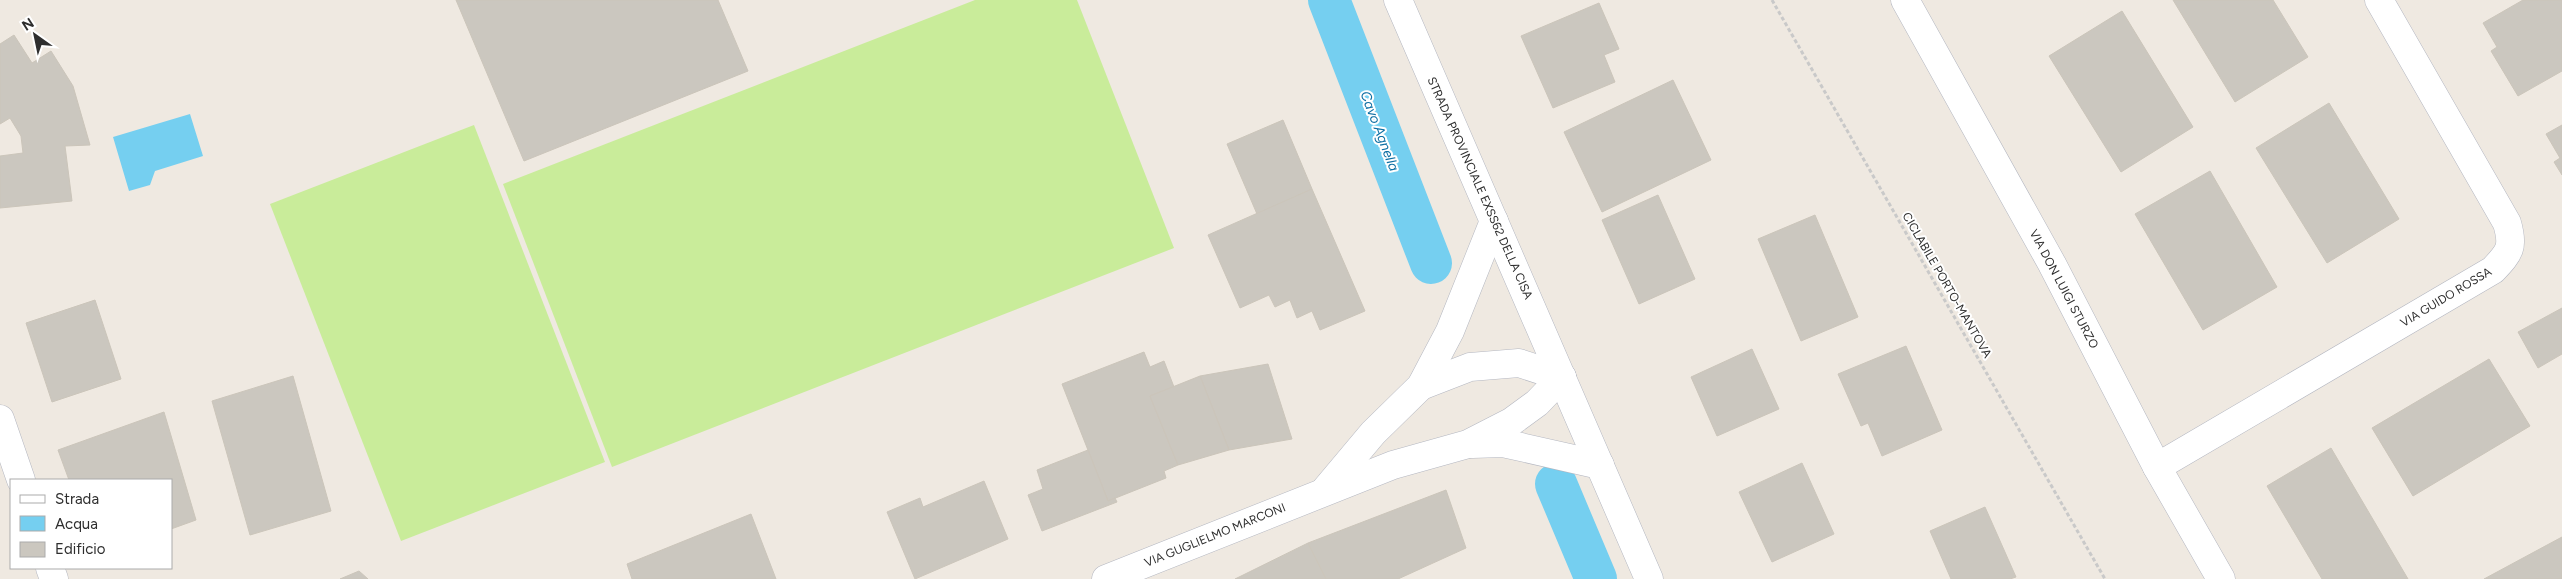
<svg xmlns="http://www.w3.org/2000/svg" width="2562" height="579" font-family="Figtree,sans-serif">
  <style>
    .pitch { fill: #c9ec9a }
    .water { fill: #75cff0 }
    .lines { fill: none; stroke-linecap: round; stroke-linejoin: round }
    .canal { stroke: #75cff0; stroke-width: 42 }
    .building { fill: #cbc7bf; stroke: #cbc5ba }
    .minor-casing { stroke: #b4b7c1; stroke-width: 29 }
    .path { stroke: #c9c9c9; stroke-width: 3; stroke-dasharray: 4 2.5; stroke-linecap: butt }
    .minor { stroke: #fff; stroke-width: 28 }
    .labels { text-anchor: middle; stroke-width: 4; stroke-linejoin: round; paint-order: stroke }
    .street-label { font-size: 12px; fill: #2e2e2e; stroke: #fff }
    .water-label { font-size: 14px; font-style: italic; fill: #0d6fa3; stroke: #fff }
  </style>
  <rect width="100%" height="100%" fill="#efe9e1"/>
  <g class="pitch">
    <path d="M975,0h102l97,248 -562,219 -109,-283z"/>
    <path d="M474,125l131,337 -204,79 -131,-337z"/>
  </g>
  <path class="water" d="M190,114l13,42 -48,15 -5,14 -21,6 -16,-54z"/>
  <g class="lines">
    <g class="canal">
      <path d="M1329,0l102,263"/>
      <path d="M1556,484l40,95"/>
    </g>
  </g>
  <g class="building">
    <path d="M456,0h262l30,71 -224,90z"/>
    <path d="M2173,0h100l35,57 -73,45z"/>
    <path d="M2523,0h39v71l-44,25 -27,-45 6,-4 -14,-24z"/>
    <path d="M1599,3l20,46 -15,6 11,27 -62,26 -32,-72z"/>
    <path d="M2122,11l71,116 -72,45 -72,-116z"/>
    <path d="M14,35l18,28 19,-12 22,35 17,59 -25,1 7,55 -72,7v-52l23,-3 -2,-17 -11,-18 -10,6v-80z"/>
    <path d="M1673,80l38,80 -109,52 -38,-80z"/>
    <path d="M2329,103l70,116 -72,44 -71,-115z"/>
    <path d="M1283,120l29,69 -55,25 -30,-70z"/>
    <path d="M2562,125v50l-8,-13 6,-4 -14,-24z"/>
    <path d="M2210,171l67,116 -74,43 -68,-116z"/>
    <path d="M1312,189l53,122 -45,19 -8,-19 -15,7 -7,-18 -15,7 -6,-12 -29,13 -32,-73z"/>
    <path d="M1658,195l37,84 -56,25 -37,-84z"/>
    <path d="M1815,215l43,102 -57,24 -43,-102z"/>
    <path d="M95,300l26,79 -69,23 -26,-79z"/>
    <path d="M2562,308v46l-24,14 -20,-36z"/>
    <path d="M1906,346l36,84 -60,26 -14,-33 -7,3 -23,-52z"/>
    <path d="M1752,349l27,60 -62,27 -26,-59z"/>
    <path d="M1144,352l6,15 14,-6 10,26 -24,9 28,69 -14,6 2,7 -58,23 -46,-117z"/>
    <path d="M2489,359l41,67 -117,70 -41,-68z"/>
    <path d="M1268,364l24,75 -63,11 -29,-74z"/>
    <path d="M293,376l38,135 -81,24 -38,-134z"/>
    <path d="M1200,376l29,74 -51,15 -28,-69z"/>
    <path d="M164,412l32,108 -25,9v-49h-102l-11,-30z"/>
    <path d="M2331,448l77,131h-86l-55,-93z"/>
    <path d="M1088,450l20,51 7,-3 2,4 -75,29 -14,-36 15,-6 -6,-19z"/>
    <path d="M1802,463l32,71 -62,28 -33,-70z"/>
    <path d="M984,481l24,58 -93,40 -28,-67 33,-14 3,9z"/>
    <path d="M1446,490l20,58 -68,31h-72l-18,-36z"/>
    <path d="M1985,507l31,70 -6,2h-59l-21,-48z"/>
    <path d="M751,514l25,65h-144l-5,-15z"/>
    <path d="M2562,537v42h-78z"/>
    <path d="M1308,543l18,36h-91z"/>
    <path d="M359,571l9,8h-28z"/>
  </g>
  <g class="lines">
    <g class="minor-casing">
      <g id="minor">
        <path d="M1398,0l251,579"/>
        <path d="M1905,0l147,264 105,203 64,112"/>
        <path d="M1421,386l49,-19 49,-4 43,14"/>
        <path d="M0,419l21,61"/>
        <path d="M1472,444l31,-1 97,22"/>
        <path d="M2157,467l336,-197c17,-18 21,-23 14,-47l-128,-223"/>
        <path d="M1326,489l47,-56 48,-47 29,-55 44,-110"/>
        <path d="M50,568l4,11"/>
        <path d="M1106,579l287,-114 75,-21 43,-22 26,-19 25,-26"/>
      </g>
    </g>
    <path class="path" d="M1772,0l333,579"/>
    <use href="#minor" class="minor"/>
  </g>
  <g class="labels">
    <g class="street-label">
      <text transform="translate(1480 188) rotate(66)" y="4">STRADA PROVINCIALE EXSS62 DELLA CISA</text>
      <text transform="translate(1947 285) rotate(60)" y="4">CICLABILE PORTO-MANTOVA</text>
      <text transform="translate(2064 289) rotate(62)" y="4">VIA DON LUIGI STURZO</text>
      <text transform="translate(2446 297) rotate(-31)" y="4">VIA GUIDO ROSSA</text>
      <text transform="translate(1215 535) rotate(-22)" y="4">VIA GUGLIELMO MARCONI</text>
    </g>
    <g class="water-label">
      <text transform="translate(1380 131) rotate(69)" y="5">Cavo Agnella</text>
    </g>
  </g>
  <rect x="10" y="479" width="162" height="90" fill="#ffffff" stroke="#ababab"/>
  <rect x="20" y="495" width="25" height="8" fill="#ffffff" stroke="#ababab"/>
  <text x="55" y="504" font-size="15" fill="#2e2e2e">Strada</text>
  <rect x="20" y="516" width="25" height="15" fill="#75cff0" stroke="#ababab"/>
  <text x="55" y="529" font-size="15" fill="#2e2e2e">Acqua</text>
  <rect x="20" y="542" width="25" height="15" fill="#cbc7bf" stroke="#ababab"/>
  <text x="55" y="554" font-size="15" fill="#2e2e2e">Edificio</text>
  <g transform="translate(35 35) rotate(327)" stroke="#ffffff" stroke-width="4" paint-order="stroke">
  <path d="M0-4L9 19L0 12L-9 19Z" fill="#2e2e2e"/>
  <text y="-8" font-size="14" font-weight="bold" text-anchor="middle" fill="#2e2e2e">N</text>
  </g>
</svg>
